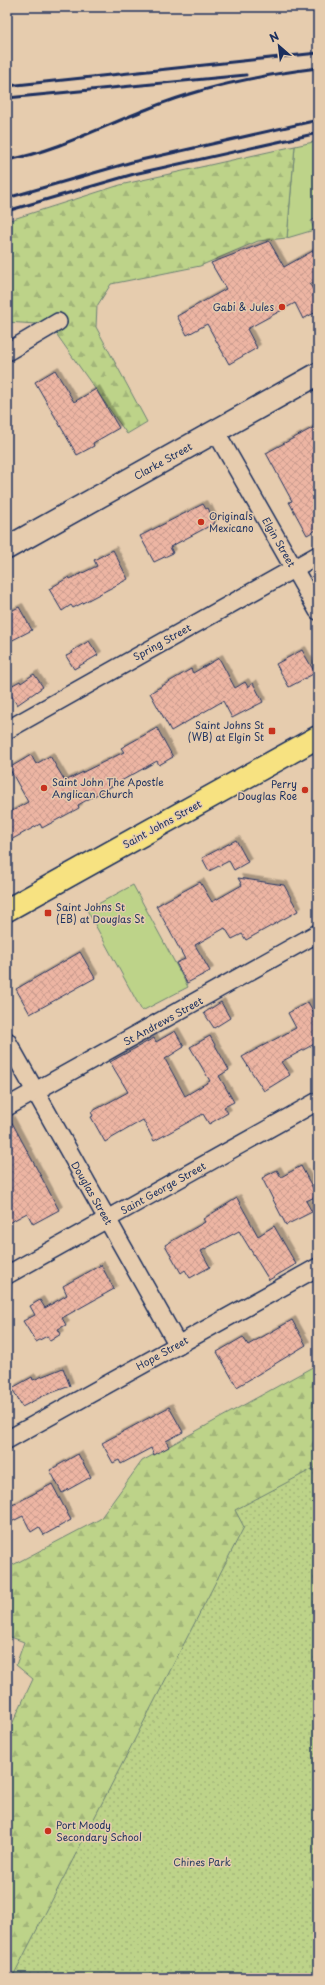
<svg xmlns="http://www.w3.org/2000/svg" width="325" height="1985" font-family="'Playpen Sans',sans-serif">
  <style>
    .grass { fill: #bdd389; stroke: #6c8174 }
    .forest { fill: url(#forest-firs); stroke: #6c8174 }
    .park { fill: url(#park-dots); stroke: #6c8174 }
    .building { fill: url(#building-cross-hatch); stroke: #1b2f5e; filter: url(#shadow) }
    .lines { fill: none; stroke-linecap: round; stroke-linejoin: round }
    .minor-casing { stroke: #1b2f5e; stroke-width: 20 }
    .secondary-casing { stroke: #1b2f5e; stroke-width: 25 }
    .primary-casing { stroke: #1b2f5e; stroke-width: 25 }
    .minor { stroke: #e6ccae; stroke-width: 17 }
    .secondary { stroke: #e6ccae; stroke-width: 22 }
    .primary { stroke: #f7e281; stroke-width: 22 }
    .rail { stroke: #1b2f5e; stroke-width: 3 }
    .poi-dot { fill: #c8321e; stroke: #e6ccae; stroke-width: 1.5 }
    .labels { text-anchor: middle; stroke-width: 3; stroke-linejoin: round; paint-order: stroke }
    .poi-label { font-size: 10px; fill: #1b2f5e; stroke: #e6ccae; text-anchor: start }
    .street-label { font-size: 10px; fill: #1b2f5e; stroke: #e6ccae }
    .park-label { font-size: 10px; fill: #2b3f62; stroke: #e6ccae }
  </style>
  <defs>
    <pattern id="forest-firs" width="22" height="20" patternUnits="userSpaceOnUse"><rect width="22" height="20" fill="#bdd389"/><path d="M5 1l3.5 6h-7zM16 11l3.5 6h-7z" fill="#a2b579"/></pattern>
    <pattern id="park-dots" width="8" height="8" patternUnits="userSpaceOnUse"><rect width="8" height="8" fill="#bdd389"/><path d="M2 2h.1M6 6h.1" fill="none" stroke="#a2b579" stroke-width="1.8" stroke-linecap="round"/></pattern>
    <pattern id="building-cross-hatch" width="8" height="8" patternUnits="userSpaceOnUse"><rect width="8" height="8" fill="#edb5a3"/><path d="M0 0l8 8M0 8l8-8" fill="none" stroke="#cb9c8f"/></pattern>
    <filter id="shadow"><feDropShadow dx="3.5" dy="-3.5" stdDeviation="0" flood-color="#0004"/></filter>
  </defs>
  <rect width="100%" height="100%" fill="#e6ccae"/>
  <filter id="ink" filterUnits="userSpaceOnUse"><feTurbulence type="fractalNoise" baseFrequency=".025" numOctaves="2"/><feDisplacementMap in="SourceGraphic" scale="8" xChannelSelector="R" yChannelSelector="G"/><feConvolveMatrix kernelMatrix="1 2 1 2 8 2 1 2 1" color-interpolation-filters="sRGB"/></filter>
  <g filter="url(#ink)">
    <g class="grass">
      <path d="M318,141v76l-7,4 3,9 -27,8 8,-92z"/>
      <path d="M133,885l55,102 -46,24 -55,-101z"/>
    </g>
    <g class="forest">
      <path d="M295,146l-8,92 -29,3 -58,25 -89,18 -14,22 -1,21 51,95 -20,12 -77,-109 -43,-3v-101l113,-36z"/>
      <path d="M318,1364v614h-311v-243l26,-56 -17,-14 8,-23 -13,-5 -4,11v-80l93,-49 42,-58z"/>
    </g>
    <path class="park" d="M318,1466v512h-306l232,-451 -9,-17z"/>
    <g class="building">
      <path d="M269,241l15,26 34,-19v31l-8,5 8,15v12l-15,8 -8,-16 -48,26 10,19 -28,16 -22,-40 -20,11 -10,-19 49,-27 -15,-26z"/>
      <path d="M55,370l19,32 22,-13 23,39 -26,15 1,3 -17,9 -42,-73z"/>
      <path d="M318,425v104l-11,6 -18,-33 3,-1 -26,-48z"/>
      <path d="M203,504l3,5 2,-1 7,15 -45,24 3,6 -19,9 -14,-26z"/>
      <path d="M113,550l15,29 -55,29 -2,-3 -9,6 -13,-22 20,-12 1,2 27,-13 -3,-6z"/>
      <path d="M19,607l13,23 -25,13v-30z"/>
      <path d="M89,641l9,14 -24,14 -8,-13 7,-3 -1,-2z"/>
      <path d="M302,650l13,23 -26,14 -13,-23z"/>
      <path d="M219,658l16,30 10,-6 3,5 5,-4 10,19 -31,16 -9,-17 -52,30 -21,-38 41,-24 2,4z"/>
      <path d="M34,674l9,13 -26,18 -10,-17 13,-7 1,2z"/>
      <path d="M157,728l16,29 -14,8 -2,-4 -79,44 1,3 -37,20 -2,-4 -33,18v-28l21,-12 -19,-34 22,-13 5,9 14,-8 15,25 59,-29 -3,-4z"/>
      <path d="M236,840l12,22 -14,8 -5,-9 -20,10 -7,-13z"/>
      <path d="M238,878l46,7 14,26 -52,29 -4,-6 -10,5 -7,-11 -30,17 15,26 -23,12 -11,-20 9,-4 -29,-53 44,-24 12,20 30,-17z"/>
      <path d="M80,952l15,26 -65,36 -14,-25z"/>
      <path d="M221,1002l9,16 -16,10 -10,-15z"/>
      <path d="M308,1002l10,18v22l-37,20 9,13 -26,16 -22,-34 54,-29 -8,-15z"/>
      <path d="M175,1031l9,16 -19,12 20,37 25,-15 -20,-34 20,-11 19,34 -10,6 15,26 -10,5 4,6 -19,11 -6,-10 -49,27 -11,-21 -38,22 -14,-25 2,-1 -2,-4 37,-20 -18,-30 44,-24 2,4z"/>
      <path d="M7,1117h2l50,93 -26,14 -6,-11 -20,11z"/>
      <path d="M301,1166l16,30 -11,5 6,11 -26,13 -24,-47 15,-8 4,7z"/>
      <path d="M237,1198l21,38 16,-10 22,38 -27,16 -30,-49 -38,20 9,16 -20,11 -5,-8 -4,3 -16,-28 40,-23 -2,-3z"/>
      <path d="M101,1265l13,24 -52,29 4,7 -8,4 3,5 -11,7 -3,-5 -11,6 -13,-21 12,-6 -5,-9 10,-6 5,8 22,-13 -4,-9z"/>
      <path d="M292,1320l14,25 -69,42 -20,-35 26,-15 5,8z"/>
      <path d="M63,1368l7,18 -27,10 -21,11 -10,-19 20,-11 1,3z"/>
      <path d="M169,1407l14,25 -17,9 3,6 -15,8 -3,-7 -30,16 -2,-4 -6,3 -11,-20z"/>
      <path d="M78,1454l13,23 -29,16 -12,-23z"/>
      <path d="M52,1484l19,36 -27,15 -5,-8 -8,5 -8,-16 -16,8v-16z"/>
    </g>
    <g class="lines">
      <g class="minor-casing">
        <g id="minor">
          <path d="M7,352l51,-30"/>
          <path d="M216,432l102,179"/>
          <path d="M7,730l311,-175"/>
          <path d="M7,1041l171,304"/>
          <path d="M7,1107l311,-174"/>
          <path d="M7,1275l311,-174"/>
          <path d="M7,1440l311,-173"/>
        </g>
      </g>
      <g class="secondary-casing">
        <path id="secondary" d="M7,548l311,-174"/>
      </g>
      <g class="primary-casing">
        <path id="primary" d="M7,910l311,-173"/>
      </g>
      <use href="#minor" class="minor"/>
      <use href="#secondary" class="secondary"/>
      <use href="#primary" class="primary"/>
      <g class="rail">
        <path d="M7,86l311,-33"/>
        <path d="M7,98l239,-23"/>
        <path d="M7,160c50,-9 96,-34 143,-52 54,-22 111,-33 168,-40"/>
        <path d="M7,198l125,-36 186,-42"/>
        <path d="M7,211l127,-37 184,-41"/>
      </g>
    </g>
  </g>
  <g class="poi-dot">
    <circle cx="282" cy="307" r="4"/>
    <circle cx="201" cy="522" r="4"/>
    <rect x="268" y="727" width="8" height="8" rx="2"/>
    <circle cx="44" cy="788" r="4"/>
    <circle cx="305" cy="790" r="4"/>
    <rect x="44" y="909" width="8" height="8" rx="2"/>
    <circle cx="48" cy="1831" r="4"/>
  </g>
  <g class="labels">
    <g class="poi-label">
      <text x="274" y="311" text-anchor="end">Gabi &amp; Jules</text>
      <text x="209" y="520">Originals<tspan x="209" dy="12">Mexicano</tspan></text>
      <text x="264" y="729" text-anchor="end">Saint Johns St<tspan x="264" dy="12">(WB) at Elgin St</tspan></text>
      <text x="52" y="786">Saint John The Apostle<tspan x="52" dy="12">Anglican Church</tspan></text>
      <text x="297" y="788" text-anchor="end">Perry<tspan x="297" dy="12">Douglas Roe</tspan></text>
      <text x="56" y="911">Saint Johns St<tspan x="56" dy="12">(EB) at Douglas St</tspan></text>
      <text x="56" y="1829">Port Moody<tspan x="56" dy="12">Secondary School</tspan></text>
    </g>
    <g class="street-label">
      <text transform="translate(163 461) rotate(-29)" y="4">Clarke Street</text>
      <text transform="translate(279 542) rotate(60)" y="4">Elgin Street</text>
      <text transform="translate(162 642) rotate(-29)" y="4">Spring Street</text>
      <text transform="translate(162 824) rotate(-29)" y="4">Saint Johns Street</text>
      <text transform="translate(163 1021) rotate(-29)" y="4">St Andrews Street</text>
      <text transform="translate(163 1188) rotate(-29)" y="4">Saint George Street</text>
      <text transform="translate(92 1193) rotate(60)" y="4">Douglas Street</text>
      <text transform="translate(162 1353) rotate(-29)" y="4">Hope Street</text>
    </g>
    <g class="park-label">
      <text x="202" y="1866">Chines Park</text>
    </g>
  </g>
  <rect width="325" height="1985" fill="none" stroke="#e6ccae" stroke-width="24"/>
  <rect x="12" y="12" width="301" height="1961" fill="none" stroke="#1b2f5e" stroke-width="1.5" filter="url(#ink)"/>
  <g transform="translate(279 46) rotate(332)" stroke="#e6ccae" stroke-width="3" paint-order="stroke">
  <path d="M0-3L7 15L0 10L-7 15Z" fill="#1b2f5e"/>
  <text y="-6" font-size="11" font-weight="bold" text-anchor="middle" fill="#1b2f5e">N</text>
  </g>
</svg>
